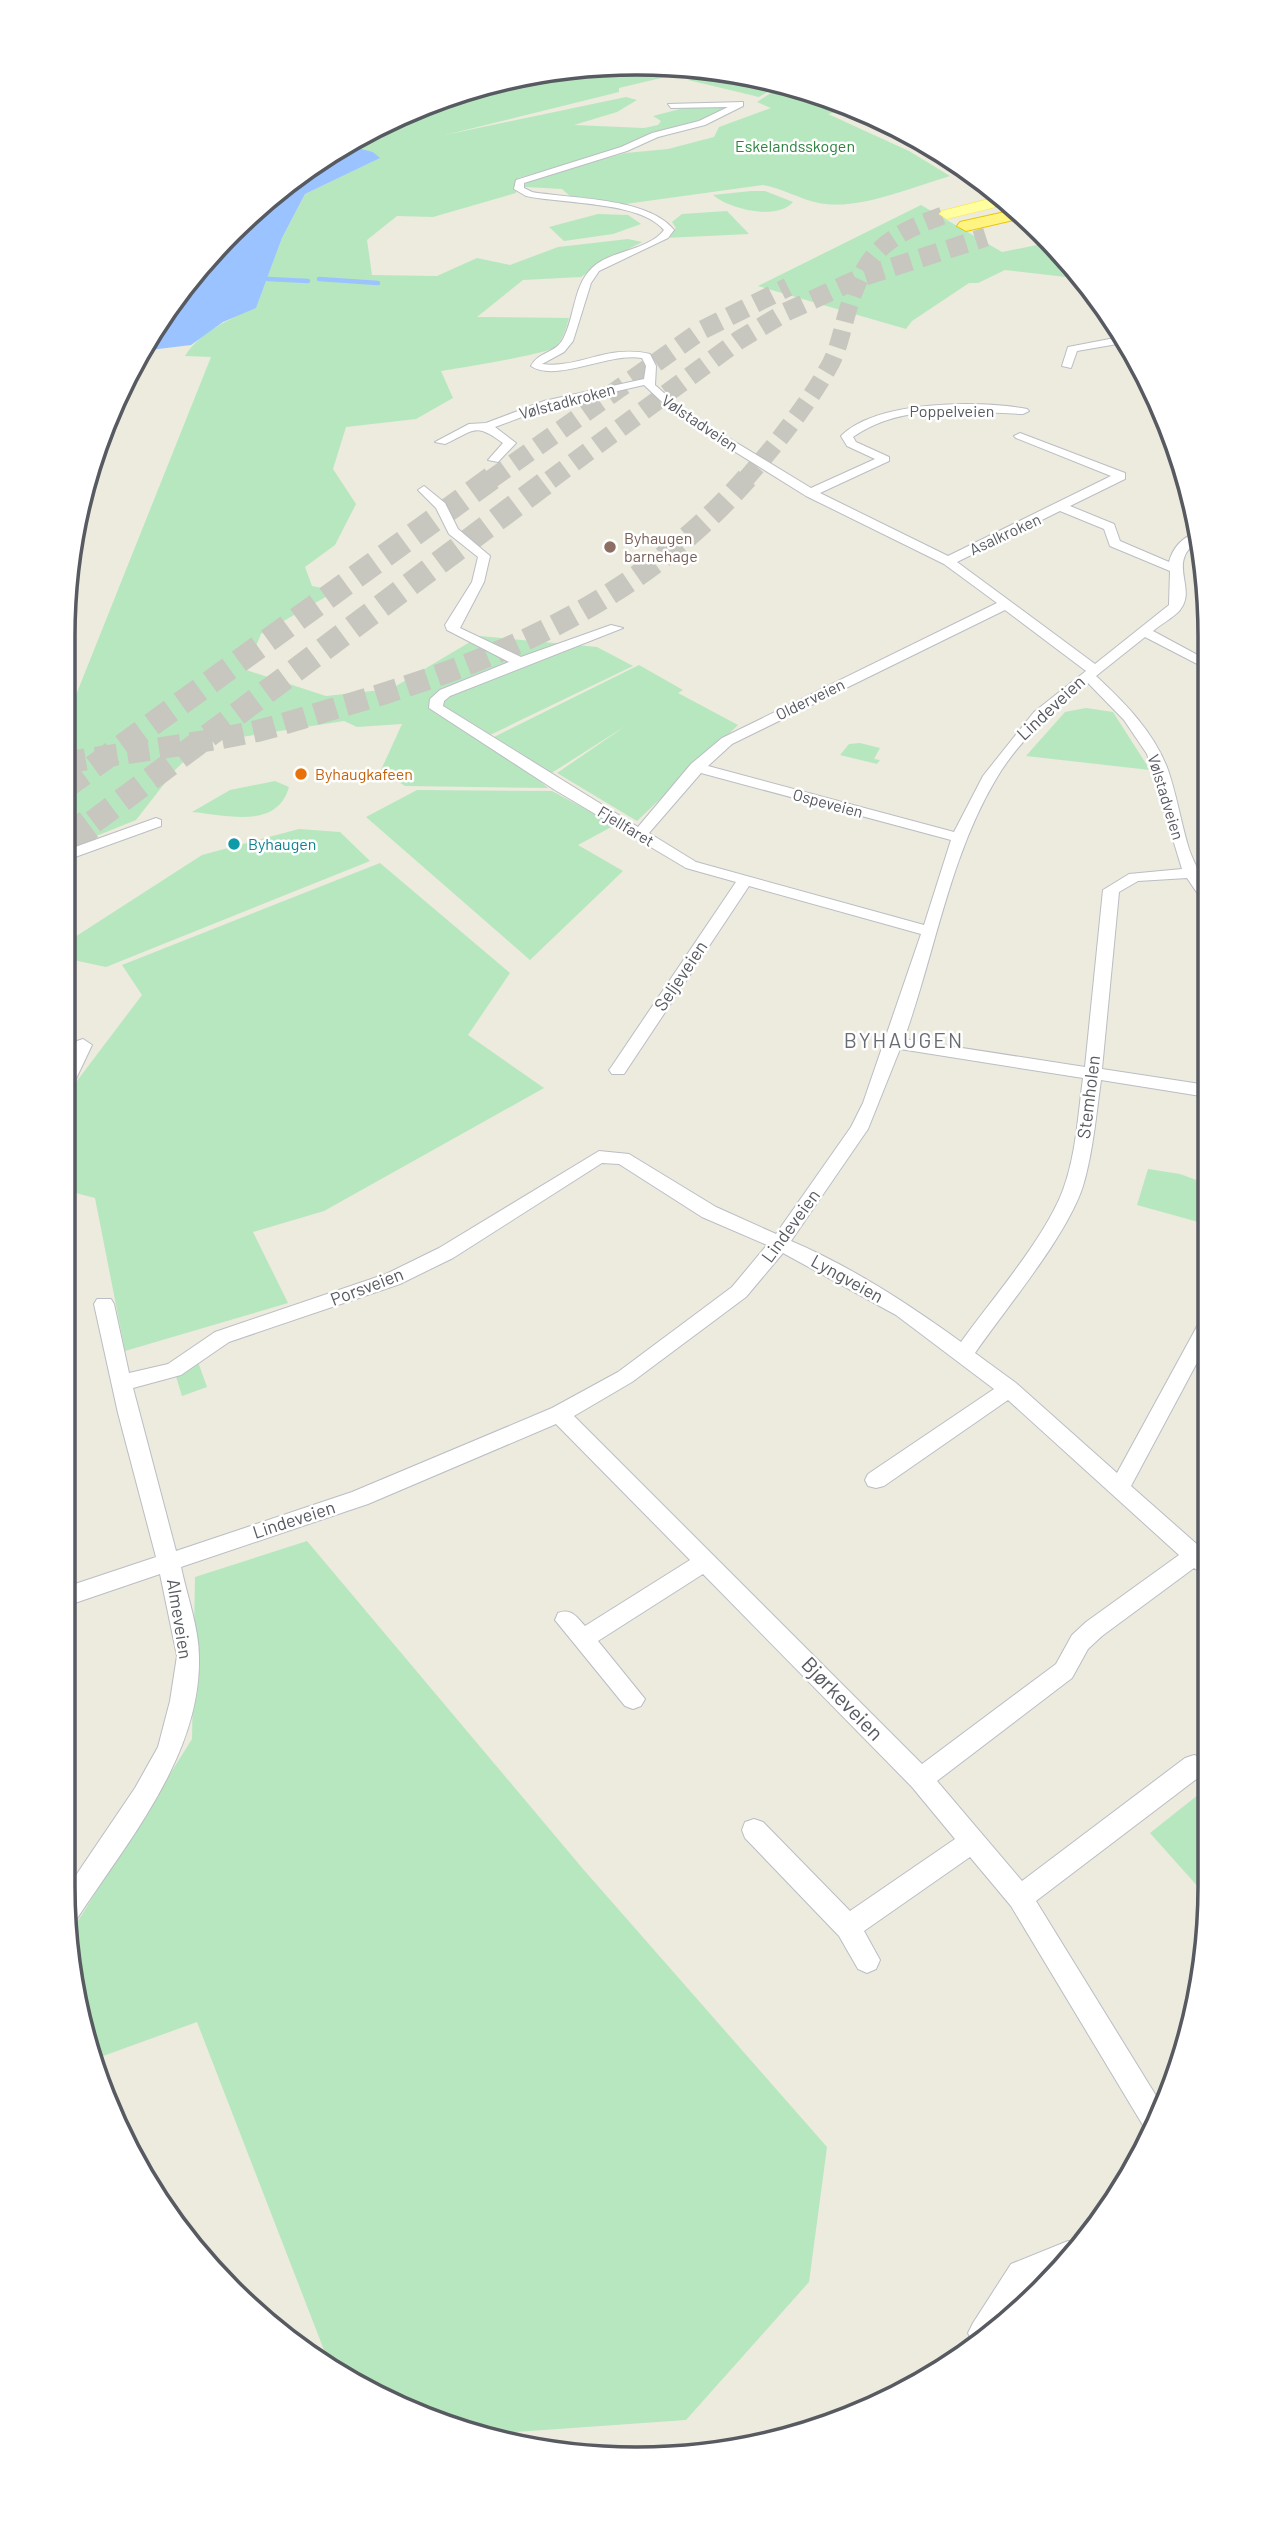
<svg xmlns="http://www.w3.org/2000/svg" width="1273" height="2522" font-family="Barlow,sans-serif">
  <style>
    .green { fill: #b7e7bf }
    .water { fill: #9bc3ff }
    .lines { fill: none; stroke-linecap: round; stroke-linejoin: round }
    .stream { stroke: #9bc3ff; stroke-width: 4.5 }
    .primary-tunnel-far1 { stroke: #c7c7bf; stroke-width: 18; stroke-dasharray: 18 9; stroke-linecap: butt }
    .primary-tunnel { stroke: #c7c7bf; stroke-width: 22; stroke-dasharray: 22 10; stroke-linecap: butt }
    .highway-tunnel-far2 { stroke: #c7c7bf; stroke-width: 19; stroke-dasharray: 19 10; stroke-linecap: butt }
    .highway-tunnel-far1 { stroke: #c7c7bf; stroke-width: 24; stroke-dasharray: 24 12; stroke-linecap: butt }
    .highway-tunnel { stroke: #c7c7bf; stroke-width: 31; stroke-dasharray: 31 16; stroke-linecap: butt }
    .street-casing { stroke: #bbbdc4; stroke-width: 2 }
    .primary-casing { stroke: #fde846; stroke-width: 1 }
    .highway-casing { stroke: #eac700; stroke-width: 2 }
    .street { fill: #fff; fill-rule: evenodd }
    .primary { fill: #ffffa0; fill-rule: evenodd }
    .highway { fill: #fff482; fill-rule: evenodd }
    .education-dot { fill: #8d6e63; stroke: #fff; stroke-width: 2.5 }
    .food-dot { fill: #e8710a; stroke: #fff; stroke-width: 2.5 }
    .culture-dot { fill: #0f9aa8; stroke: #fff; stroke-width: 2.5 }
    .labels { text-anchor: middle; stroke-width: 5; stroke-linejoin: round; paint-order: stroke }
    .far-park-label { font-size: 16px; fill: #2d833f; stroke: #fff }
    .far-street-label { font-size: 16px; fill: #575a61; stroke: #fff }
    .far-education-label { font-size: 16px; fill: #785e54; stroke: #fff; text-anchor: start }
    .far-food-label { font-size: 16px; fill: #c56008; stroke: #fff; text-anchor: start }
    .far-culture-label { font-size: 16px; fill: #0d838f; stroke: #fff; text-anchor: start }
    .street-label { font-size: 18px; fill: #575a61; stroke: #fff }
    .quarter-label { font-size: 21px; letter-spacing: 2px; fill: #686c73; stroke: #fff }
    .near-street-label { font-size: 21px; fill: #575a61; stroke: #fff }
    .rim { fill: none; stroke: #575a61; stroke-width: 3.5 }
  </style>
  <rect width="100%" height="100%" fill="#ecebde"/>
  <g class="green">
    <path d="M674,64l13,2 -22,11 -46,11v4l-174,43 181,-38 11,3 -20,12 -43,13 70,3 14,-3 3,-4 -8,-5 31,-8 47,-1c-68,30 -141,51 -213,71l-2,15 -83,24 -36,-1 -30,24 5,35 65,1 40,-18 33,7 48,-18 70,-8 14,3 -44,23 -17,12 -58,3 -46,37 92,1c-3,10 -6,22 -14,29 -7,7 -96,21 -114,24l12,27 -37,21 -70,8 -13,42 23,35 -21,41 -30,22 7,19 24,5 -75,43 -15,36 80,26 65,-7 89,-53 117,11 36,19 -145,70 4,2 147,-73 44,25 -5,3 60,32 -101,96 -80,-48 70,-48 -77,49 -54,-31 52,45 -143,-2 -24,-16 21,-46 -45,3 -13,-6 -141,22 -28,27 -39,50 -72,29v-124l147,-368 -26,-1c15,-25 46,-37 71,-49l26,-69 23,-44 74,-36 -6,-6 -29,-8 5,-4 103,-46 109,-26z"/>
    <path d="M717,71l67,11 -25,15 -71,-17z"/>
    <path d="M786,83l68,25 -26,6 81,37 41,25c-38,11 -92,35 -131,27 -20,-4 -37,-15 -56,-18l-145,20 -47,-8 -9,-8 -37,-2v-3l8,-6 93,-25 42,-4 46,-12 5,-10 52,-19 -14,-6z"/>
    <path d="M751,191h14l28,11c-16,19 -64,7 -80,-7z"/>
    <path d="M921,205l81,47 45,-9 36,36 -78,-9 -27,13h-9l-57,38 -6,8 -148,-43z"/>
    <path d="M727,211l22,23 -84,4 11,-10 -4,-6 10,-8z"/>
    <path d="M598,214l30,1 13,9 -28,10 -49,7 -15,-14z"/>
    <path d="M1086,708l27,4 37,58 -124,-14 39,-44z"/>
    <path d="M860,743l20,5 -6,11 6,1 -3,4 -37,-9 9,-11z"/>
    <path d="M275,781l14,6c-12,43 -63,28 -97,25l38,-22z"/>
    <path d="M417,790l135,1 63,34 -37,20 45,26 -93,89 -164,-143z"/>
    <path d="M299,829l41,3 30,29 -264,106 -42,-9v-14l138,-89z"/>
    <path d="M380,863l130,110 -42,62 76,53 -220,123 -71,21 35,71 -163,48 -30,-153 -31,-8v-92l78,-103 -20,-30z"/>
    <path d="M1148,1169l32,5 27,10v23l-5,16 -65,-18z"/>
    <path d="M198,1362l9,25 -25,9 -8,-26z"/>
    <path d="M307,1541l276,328 244,278 -18,135 -123,138 -199,14 -123,-47 -40,-37 -127,-328 -105,38 -21,-128 121,-193 3,-162z"/>
    <path d="M1208,1787l1,112 -59,-66z"/>
  </g>
  <path class="water" d="M344,144l29,8 7,6 -75,36 -23,44 -26,70 -33,14 -32,23 -49,6 39,-63 77,-82z"/>
  <g class="lines">
    <g class="stream">
      <path d="M268,279l40,2"/>
      <path d="M319,279l59,4"/>
    </g>
    <path class="primary-tunnel-far1" d="M745,480c31,-36 63,-75 86,-117 8,-16 11,-33 16,-50 18,-63 41,-78 100,-99"/>
    <path class="primary-tunnel" d="M64,763c64,-11 129,-18 193,-32 32,-8 64,-19 96,-28 152,-45 287,-104 394,-225"/>
    <g class="highway-tunnel-far2">
      <path d="M490,480l212,-150 86,-43"/>
      <path d="M550,480l189,-140 47,-28 76,-35 124,-40"/>
    </g>
    <g class="highway-tunnel-far1">
      <path d="M64,788l428,-310"/>
      <path d="M93,822l459,-344"/>
    </g>
    <path class="highway-tunnel" d="M64,843l31,-23"/>
    <g class="street-casing">
      <g id="street">
        <path d="M743,102v4l-38,19 -47,12 -31,14 -103,32v5l8,4c39,7 116,5 142,38l-6,8 -69,33 -8,12 -18,58 -9,11 -22,12c37,5 65,-20 108,-10l6,12 -1,19 29,26 127,77 64,-29 -28,-13 -6,-10c35,-36 139,-36 186,-27l2,2 -6,3c-57,-2 -121,-12 -170,23l3,5 33,15v4l-69,32 128,63 163,-80 -95,-38 -2,-2 6,-3 105,40v6l-55,27 44,18 6,17 49,21c4,-15 14,-25 28,-30l2,8c-34,23 -1,47 -19,70 -7,8 -19,14 -27,21l52,28v9l-60,-31 -49,39c29,27 58,56 72,94 9,26 13,53 21,79 6,18 17,31 17,50l-6,-2 -13,-19 -49,3 -19,11 -17,177 105,16v12l-106,-17c-5,36 -8,72 -18,106 -16,50 -77,122 -108,167l41,30 101,90 83,-152 7,-2v25l-76,142 77,68v23l-14,-9 -92,68 -14,13 -16,29 -135,103 85,100 163,-123 9,-3 9,3 3,8 -3,8 -167,127 127,206 -10,27 -6,-2 -136,-226 -41,-49 -106,74 16,29 -4,9 -9,4 -9,-4 -19,-33 -94,-98 -3,-8 3,-8 9,-3 9,3 87,89 105,-72 -43,-52 -209,-213 -105,67 47,58 -4,7 -8,3 -8,-3 -70,-86 3,-7c13,-5 18,3 27,13l105,-66 -134,-136 -188,80 -187,63c6,29 18,61 18,90 2,99 -72,185 -123,263l-7,2 -5,-29 71,-105 23,-41 12,-46 7,-45 -17,-82 -97,33v-19l93,-31 -38,-144 -24,-109 3,-5h14l3,5 15,69 39,-9 47,-32 171,-58 53,-26 160,-97 30,3 87,53 60,27 75,-107 12,-24 58,-169 -172,-48 -125,188h-12l-3,-4 3,-4 124,-184 -50,-14 -131,-78 -126,-82 1,-9 10,-9 69,-28 -62,-32 -2,-5 27,-43 6,-25 -29,-23 -13,-26 -18,-18 6,-4 21,17 13,26 32,27 -6,26 -24,46 61,29 90,-32 12,3 -173,68 -6,5 -1,5 195,121 53,-63 31,-26 275,-135 -53,-39 -138,-68 -130,-81 -32,-30 -93,21 -56,21 21,16 -18,19 -10,-2 15,-17c-28,-21 -28,-13 -58,1l-10,-2 34,-18 17,-1 58,-22 100,-22 2,-13 -4,-8c-33,-6 -86,25 -111,8 7,-14 25,-13 32,-27 12,-22 10,-53 29,-71 18,-18 56,-17 72,-38 -24,-29 -102,-26 -138,-34l-12,-7 2,-9 105,-33 31,-14 47,-12 29,-14 -57,1 -3,-4zM1060,511l44,18 6,17 60,25 -1,34 -74,59 -138,-102zM1005,610l81,61 -52,41 -51,64 -29,56 -246,-66 24,-22zM1088,683l36,37 23,34 35,115 -53,5 -26,16 -18,177 -181,-28c31,-86 45,-181 92,-260 23,-39 57,-69 92,-96zM701,773l250,67 -27,85 -228,-63 -47,-29zM900,1049l183,29c-5,37 -7,77 -20,112 -18,48 -71,109 -102,152 -54,-39 -109,-75 -170,-101l77,-112zM602,1163l17,1 83,53 65,28 -35,42 -114,85 -66,36 -200,84 -176,59 -43,-163 48,-13 48,-33 171,-58 53,-26zM783,1253l113,62 98,74 -126,85 -3,6 3,6 8,2 8,-2 124,-86 171,155 -93,67 -14,13 -16,29 -134,100 -348,-348 58,-34 114,-85z"/>
        <path d="M1108,316l4,7 -7,-3z"/>
        <path d="M1120,337l3,6 -46,8 -6,17 -9,-2 6,-19z"/>
        <path d="M156,818l5,2v6l-97,35v-10z"/>
        <path d="M83,1039l9,6 -19,40 -9,6v-24l13,-26z"/>
        <path d="M1068,2241l8,3 -23,31 -22,9 -17,27 -42,30 -4,-8 5,-10 38,-59z"/>
      </g>
    </g>
    <g class="primary-casing">
      <path id="primary" d="M1001,196l7,8 -61,15 -8,-5 3,-3z"/>
    </g>
    <g class="highway-casing">
      <path id="highway" d="M1014,210l8,8 -56,13 -9,-5 3,-4z"/>
    </g>
    <use href="#street" class="street"/>
    <use href="#primary" class="primary"/>
    <use href="#highway" class="highway"/>
  </g>
  <circle class="education-dot" cx="610" cy="547" r="7"/>
  <circle class="food-dot" cx="301" cy="774" r="7"/>
  <circle class="culture-dot" cx="234" cy="844" r="7"/>
  <g class="labels">
    <g class="far-park-label">
      <text x="795" y="152">Eskelandsskogen</text>
    </g>
    <g class="far-street-label">
      <text transform="translate(567 401) rotate(-15)" y="6">Vølstadkroken</text>
      <text x="952" y="417">Poppelveien</text>
      <text transform="translate(700 423) rotate(34)" y="6">Vølstadveien</text>
      <text transform="translate(1005 534) rotate(-25)" y="6">Asalkroken</text>
      <text transform="translate(810 699) rotate(-26)" y="6">Olderveien</text>
      <text transform="translate(1166 797) rotate(73)" y="6">Vølstadveien</text>
      <text transform="translate(828 803) rotate(15)" y="6">Ospeveien</text>
      <text transform="translate(626 826) rotate(31)" y="6">Fjellfaret</text>
    </g>
    <g class="far-education-label">
      <text x="624" y="544">Byhaugen<tspan x="624" dy="18">barnehage</tspan></text>
    </g>
    <g class="far-food-label">
      <text x="315" y="780">Byhaugkafeen</text>
    </g>
    <g class="far-culture-label">
      <text x="248" y="850">Byhaugen</text>
    </g>
    <g class="street-label">
      <text transform="translate(1051 708) rotate(-43)" y="6">Lindeveien</text>
      <text transform="translate(681 976) rotate(-56)" y="6">Seljeveien</text>
      <text transform="translate(1089 1097) rotate(-83)" y="6">Stemholen</text>
      <text transform="translate(791 1226) rotate(-54)" y="6">Lindeveien</text>
      <text transform="translate(847 1279) rotate(29)" y="6">Lyngveien</text>
      <text transform="translate(367 1287) rotate(-21)" y="6">Porsveien</text>
      <text transform="translate(294 1520) rotate(-18)" y="6">Lindeveien</text>
      <text transform="translate(179 1619) rotate(81)" y="6">Almeveien</text>
    </g>
    <g class="quarter-label">
      <text x="904" y="1048">BYHAUGEN</text>
    </g>
    <g class="near-street-label">
      <text transform="translate(842 1699) rotate(46)" y="7">Bjørkeveien</text>
    </g>
  </g>
  <path d="M0 0H1273V2522H0ZM636 75H637A561 561 0 0 1 1198 636V1886A561 561 0 0 1 637 2447H636A561 561 0 0 1 75 1886V636A561 561 0 0 1 636 75Z" fill="#fff" fill-rule="evenodd"/>
  <path class="rim" d="M636 75H637A561 561 0 0 1 1198 636V1886A561 561 0 0 1 637 2447H636A561 561 0 0 1 75 1886V636A561 561 0 0 1 636 75Z"/>
</svg>
